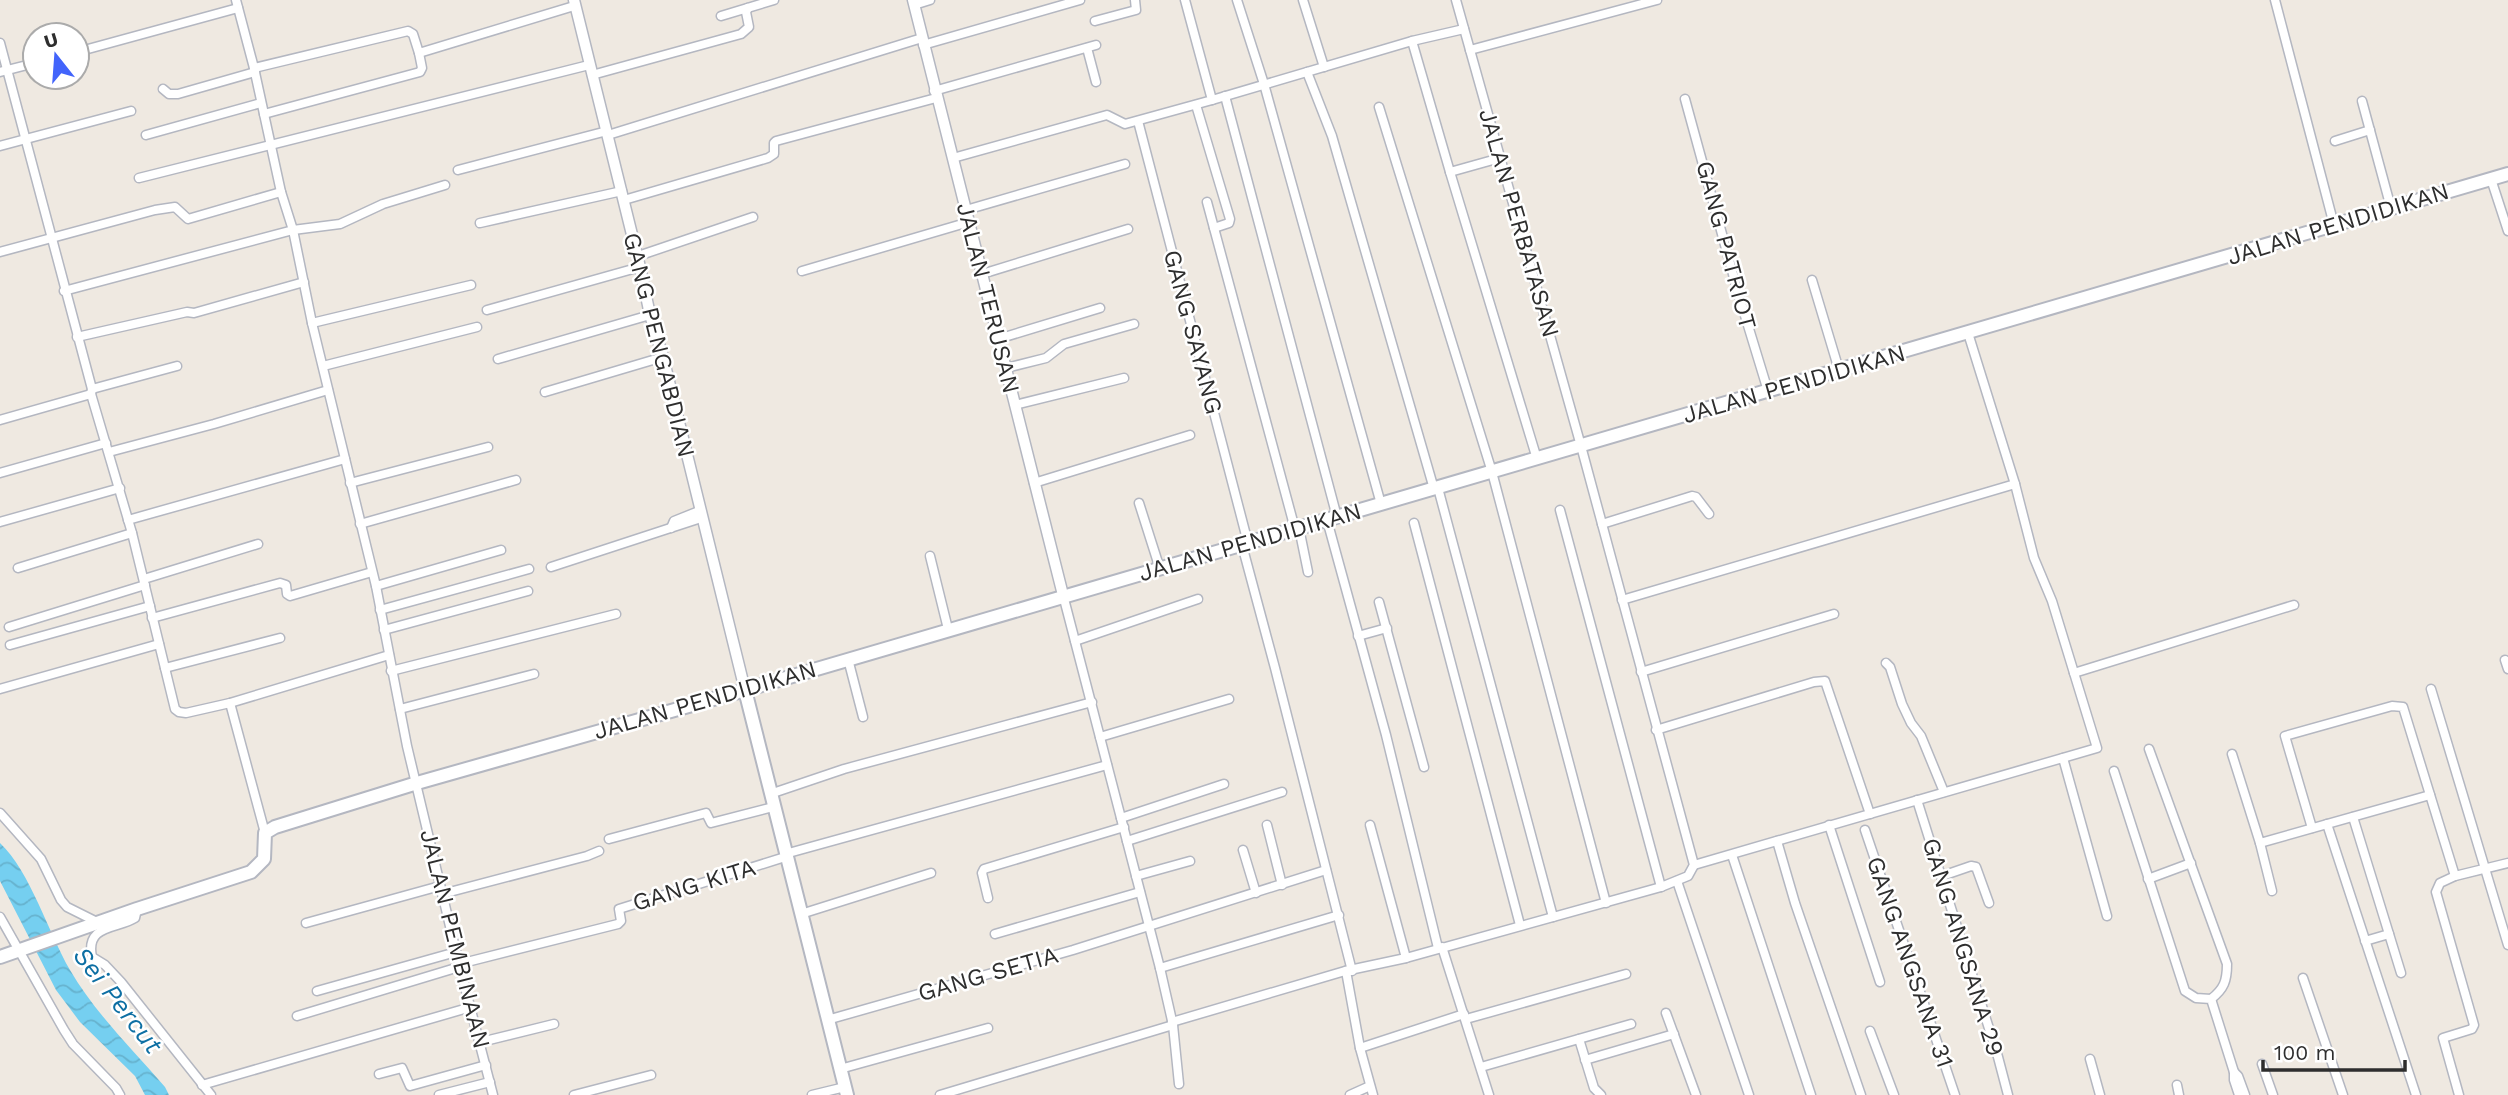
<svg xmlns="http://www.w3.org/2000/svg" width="2508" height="1095" font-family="'Work Sans',sans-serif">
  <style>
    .water { fill: url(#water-waves) }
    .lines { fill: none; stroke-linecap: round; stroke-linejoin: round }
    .minor-casing { stroke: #b4b7c1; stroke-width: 11 }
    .tertiary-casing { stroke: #b4b7c1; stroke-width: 13 }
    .secondary-casing { stroke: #b4b7c1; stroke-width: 16 }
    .minor { stroke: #fff; stroke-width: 8 }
    .tertiary { stroke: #fff; stroke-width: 10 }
    .secondary { stroke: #fff; stroke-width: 12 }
    .labels { text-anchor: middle; stroke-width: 5; stroke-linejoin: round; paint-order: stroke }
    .street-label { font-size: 24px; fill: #2e2e2e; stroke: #fff }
    .water-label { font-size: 26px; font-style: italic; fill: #0d6fa3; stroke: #fff }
  </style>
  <defs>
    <pattern id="water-waves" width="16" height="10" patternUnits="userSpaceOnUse" patternTransform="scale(1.75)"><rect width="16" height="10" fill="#75cff0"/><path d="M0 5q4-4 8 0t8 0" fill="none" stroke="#66b2ce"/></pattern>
  </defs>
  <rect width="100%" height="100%" fill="#efe9e1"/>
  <path class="water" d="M0,843c30,28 49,91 70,127 25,43 63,80 95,117l4,8h-24l-10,-19 -55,-54 -24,-32 -56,-109z"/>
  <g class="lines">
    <g class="minor-casing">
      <g id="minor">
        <path d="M236,0l18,68 27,124 12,38 19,93 64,263 31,160 52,218 34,131"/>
        <path d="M1237,0l27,84 117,420"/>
        <path d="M1303,0l21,67"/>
        <path d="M2275,0l59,225"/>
        <path d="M914,5l16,-5"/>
        <path d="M721,16l53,-16"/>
        <path d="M1095,21l41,-11 -1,-10"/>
        <path d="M1412,41l38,131 50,-14"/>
        <path d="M0,43l92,346 -1,5 41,139 43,176 4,3 7,1 44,-10 159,-48"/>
        <path d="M923,45l157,-45"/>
        <path d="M1087,48l9,34"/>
        <path d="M1470,50l187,-50"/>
        <path d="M77,52l161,-44"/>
        <path d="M254,68l154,-37 5,3 6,19 155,-47"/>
        <path d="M0,72l35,-9"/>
        <path d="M1307,72l25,64 102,353"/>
        <path d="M592,75l149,-41 8,-7 -3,-15 2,-4"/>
        <path d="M163,89l6,5h9l77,-22"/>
        <path d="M934,91l162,-46"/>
        <path d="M1225,96l112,421"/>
        <path d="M1685,99l54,197 29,95"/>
        <path d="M1212,100l200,-59 52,-12"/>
        <path d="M2362,101l29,107"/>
        <path d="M1196,105l34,114 -1,4 -15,5"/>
        <path d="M1379,107l113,365 114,431"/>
        <path d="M264,114l156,-42 2,-4 -3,-15"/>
        <path d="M1138,121l110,422"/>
        <path d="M146,135l115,-32"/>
        <path d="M608,135l314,-97"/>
        <path d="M2335,141l35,-11"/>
        <path d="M0,146l131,-35"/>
        <path d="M953,158l154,-43 18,9 87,-24 -27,-100"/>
        <path d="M458,170l149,-39"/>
        <path d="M1450,172l87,287"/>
        <path d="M139,178l450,-113"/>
        <path d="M2491,179l17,52"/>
        <path d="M624,200l144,-42 6,-4v-11l2,-2 160,-43"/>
        <path d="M1207,202l88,327"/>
        <path d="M966,210l159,-46"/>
        <path d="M480,223l142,-32"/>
        <path d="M0,252l155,-42 20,-3 13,12 93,-27"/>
        <path d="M638,256l115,-39"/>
        <path d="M802,271l167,-49"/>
        <path d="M982,274l146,-45"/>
        <path d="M1812,280l27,90"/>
        <path d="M64,291l229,-61 47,-6 43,-20 62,-19"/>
        <path d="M487,310l153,-43"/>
        <path d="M312,323l159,-38"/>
        <path d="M77,337l110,-25 7,1 110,-31"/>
        <path d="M998,339l102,-31"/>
        <path d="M498,359l152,-44"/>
        <path d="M323,366l154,-39"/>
        <path d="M1006,368l40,-10 18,-14 70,-20"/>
        <path d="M92,389l85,-23"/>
        <path d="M545,392l118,-35"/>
        <path d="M1015,405l109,-27"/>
        <path d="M0,420l91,-26"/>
        <path d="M109,452l105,-28 114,-34"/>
        <path d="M0,473l106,-30"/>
        <path d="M350,483l138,-36"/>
        <path d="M1034,483l156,-48"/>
        <path d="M1438,488l115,429"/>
        <path d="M1139,503l21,66"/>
        <path d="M1560,510l101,377"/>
        <path d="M128,520l217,-61"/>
        <path d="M1327,520l59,215 52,213"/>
        <path d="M0,522l120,-34"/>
        <path d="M1414,523l106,402"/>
        <path d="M360,524l156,-44"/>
        <path d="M1602,524l90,-28 4,1 13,17"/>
        <path d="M671,528l3,-7 25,-10"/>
        <path d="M1299,528l9,44"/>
        <path d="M1242,545l33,123 77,303"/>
        <path d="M930,556l18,73"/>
        <path d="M551,567l150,-49"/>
        <path d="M18,568l114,-35"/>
        <path d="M144,579l114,-35"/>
        <path d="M376,586l125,-36"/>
        <path d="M1063,595l97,373 13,57 6,59"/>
        <path d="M1622,600l393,-116"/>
        <path d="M1379,602l45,165"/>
        <path d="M380,610l149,-41"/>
        <path d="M152,618l128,-35 6,2 1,9 3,2 82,-24"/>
        <path d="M9,627l136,-42"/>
        <path d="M384,630l144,-39"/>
        <path d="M1358,636l29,-8"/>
        <path d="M1075,641l123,-42"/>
        <path d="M10,645l140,-39"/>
        <path d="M848,659l15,58"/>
        <path d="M2505,660l3,9"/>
        <path d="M1886,663l4,4 12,37 9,19 10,13 23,56"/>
        <path d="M165,668l115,-30"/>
        <path d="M391,671l225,-57"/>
        <path d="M1641,672l193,-58"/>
        <path d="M2074,673l220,-68"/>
        <path d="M0,689l159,-45"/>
        <path d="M2431,689l77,256"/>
        <path d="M230,703l35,130"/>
        <path d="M400,709l134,-35"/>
        <path d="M1656,730l158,-48 11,-1 45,133"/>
        <path d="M1100,737l129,-38"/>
        <path d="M2149,749l78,215c0,17 -3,25 -16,35"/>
        <path d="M2232,754l28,89 170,-48"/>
        <path d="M2063,758l44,158"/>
        <path d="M2114,771l71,220 11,7 15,1 23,73v8l5,15"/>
        <path d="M770,794l74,-25 248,-67"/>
        <path d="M1917,800l81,257 10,38"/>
        <path d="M0,813l41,46 20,41 6,7 30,15"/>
        <path d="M2353,817l48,156"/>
        <path d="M1121,818l103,-34"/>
        <path d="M2327,824l89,271"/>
        <path d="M1267,825l15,60"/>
        <path d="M1370,825l36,133"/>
        <path d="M1829,825l51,157"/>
        <path d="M2312,828l-27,-92 107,-30 11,1 52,169 -15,7 -4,9 38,133 -2,4 -29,9 16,57"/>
        <path d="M1865,830l90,265"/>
        <path d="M609,839l97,-26 5,10 62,-16"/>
        <path d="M1127,841l155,-49"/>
        <path d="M1777,841l18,62 66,192"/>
        <path d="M2260,843l12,48"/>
        <path d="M1243,850l13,43"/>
        <path d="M785,854l322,-89"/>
        <path d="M1732,855l79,240"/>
        <path d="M1694,865l403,-117 -45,-147 -18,-43 -19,-74 -47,-151"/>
        <path d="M1136,876l54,-15"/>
        <path d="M1942,876l29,-10 5,1 13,36"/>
        <path d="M2455,876l53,-13"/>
        <path d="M2148,879l43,-16"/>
        <path d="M1677,881l72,214"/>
        <path d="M442,894l145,-38 12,-5"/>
        <path d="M988,898l-6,-25 2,-4 140,-42"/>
        <path d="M137,909l-2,9c-17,11 -50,6 -43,39l13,8 16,17 90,113"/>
        <path d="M801,914l130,-41"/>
        <path d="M0,917l64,113 9,14 43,44 4,7"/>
        <path d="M306,923l134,-37"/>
        <path d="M995,934l145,-42"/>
        <path d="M2365,941l24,-7"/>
        <path d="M1442,947l47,148"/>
        <path d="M459,964l159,-40 3,-3 -2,-12 166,-52"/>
        <path d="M1160,968l179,-53"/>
        <path d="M1346,971l14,77 13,47"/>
        <path d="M2303,978l40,117"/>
        <path d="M317,991l139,-39"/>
        <path d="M1666,1013l30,82"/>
        <path d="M297,1016l162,-49"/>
        <path d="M1466,1019l160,-45"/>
        <path d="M827,1020l246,-70 253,-80"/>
        <path d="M1172,1022l173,-51 61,-13 255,-71 27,-11 6,-11 -113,-419 -125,-446"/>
        <path d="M1870,1031l24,64"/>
        <path d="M1579,1039l15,49 7,7"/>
        <path d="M481,1042l73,-18"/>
        <path d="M1360,1048l104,-34"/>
        <path d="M2090,1059l10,36"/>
        <path d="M1585,1060l89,-26"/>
        <path d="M2262,1064l11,31"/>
        <path d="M1481,1067l150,-43"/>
        <path d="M840,1069l148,-41"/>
        <path d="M2234,1072l4,4 7,19"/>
        <path d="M379,1074l23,-6 8,18 76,-21"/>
        <path d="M202,1085l269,-78"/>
        <path d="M2177,1085l2,10"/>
        <path d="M439,1095l51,-13"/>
        <path d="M574,1095l77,-20"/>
        <path d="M812,1095l33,-8"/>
        <path d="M940,1095l233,-70"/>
        <path d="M1350,1095l20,-9"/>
      </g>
    </g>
    <g class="tertiary-casing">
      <g id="tertiary">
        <path d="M574,0l66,267 10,48 13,42 82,333"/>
        <path d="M913,0l150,595"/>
      </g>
    </g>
    <g class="secondary-casing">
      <g id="secondary">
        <path d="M745,690l102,405"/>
        <path d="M0,957l137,-48 114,-37 13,-13 1,-26 10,-6 142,-44 328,-93 1763,-516"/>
      </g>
    </g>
    <use href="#minor" class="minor"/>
    <use href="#tertiary" class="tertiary"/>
    <use href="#secondary" class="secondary"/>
  </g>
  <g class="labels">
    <g class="street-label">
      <text transform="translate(1519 223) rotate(74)" y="8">JALAN PERBATASAN</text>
      <text transform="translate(2338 224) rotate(-17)" y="8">JALAN PENDIDIKAN</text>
      <text transform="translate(1726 245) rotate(75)" y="8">GANG PATRIOT</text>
      <text transform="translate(988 298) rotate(76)" y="8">JALAN TERUSAN</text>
      <text transform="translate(1193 332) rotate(75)" y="8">GANG SAYANG</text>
      <text transform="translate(659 345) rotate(76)" y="8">GANG PENGABDIAN</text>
      <text transform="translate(1794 384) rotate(-16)" y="8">JALAN PENDIDIKAN</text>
      <text transform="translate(1250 542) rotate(-16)" y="8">JALAN PENDIDIKAN</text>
      <text transform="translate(705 700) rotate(-16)" y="8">JALAN PENDIDIKAN</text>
      <text transform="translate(694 885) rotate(-17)" y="8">GANG KITA</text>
      <text transform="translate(455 939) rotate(76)" y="8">JALAN PEMBINAAN</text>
      <text transform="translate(1963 947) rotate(73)" y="8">GANG ANGSANA 29</text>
      <text transform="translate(1910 962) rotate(71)" y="8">GANG ANGSANA 31</text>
      <text transform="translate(988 974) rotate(-16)" y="8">GANG SETIA</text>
    </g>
    <g class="water-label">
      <text transform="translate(118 1000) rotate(52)" y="9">Sei Percut</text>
    </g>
  </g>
  <g transform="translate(56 56) rotate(343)"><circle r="33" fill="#ffffff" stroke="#ababab" stroke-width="2"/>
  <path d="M0-5L12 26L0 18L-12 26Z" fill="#4264fb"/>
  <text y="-10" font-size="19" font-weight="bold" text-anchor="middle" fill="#2e2e2e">U</text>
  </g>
  <path d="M2263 1060v10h142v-10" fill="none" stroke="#2e2e2e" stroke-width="3.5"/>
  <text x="2274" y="1060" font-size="21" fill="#2e2e2e" stroke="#ffffff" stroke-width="5" paint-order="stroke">100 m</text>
</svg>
